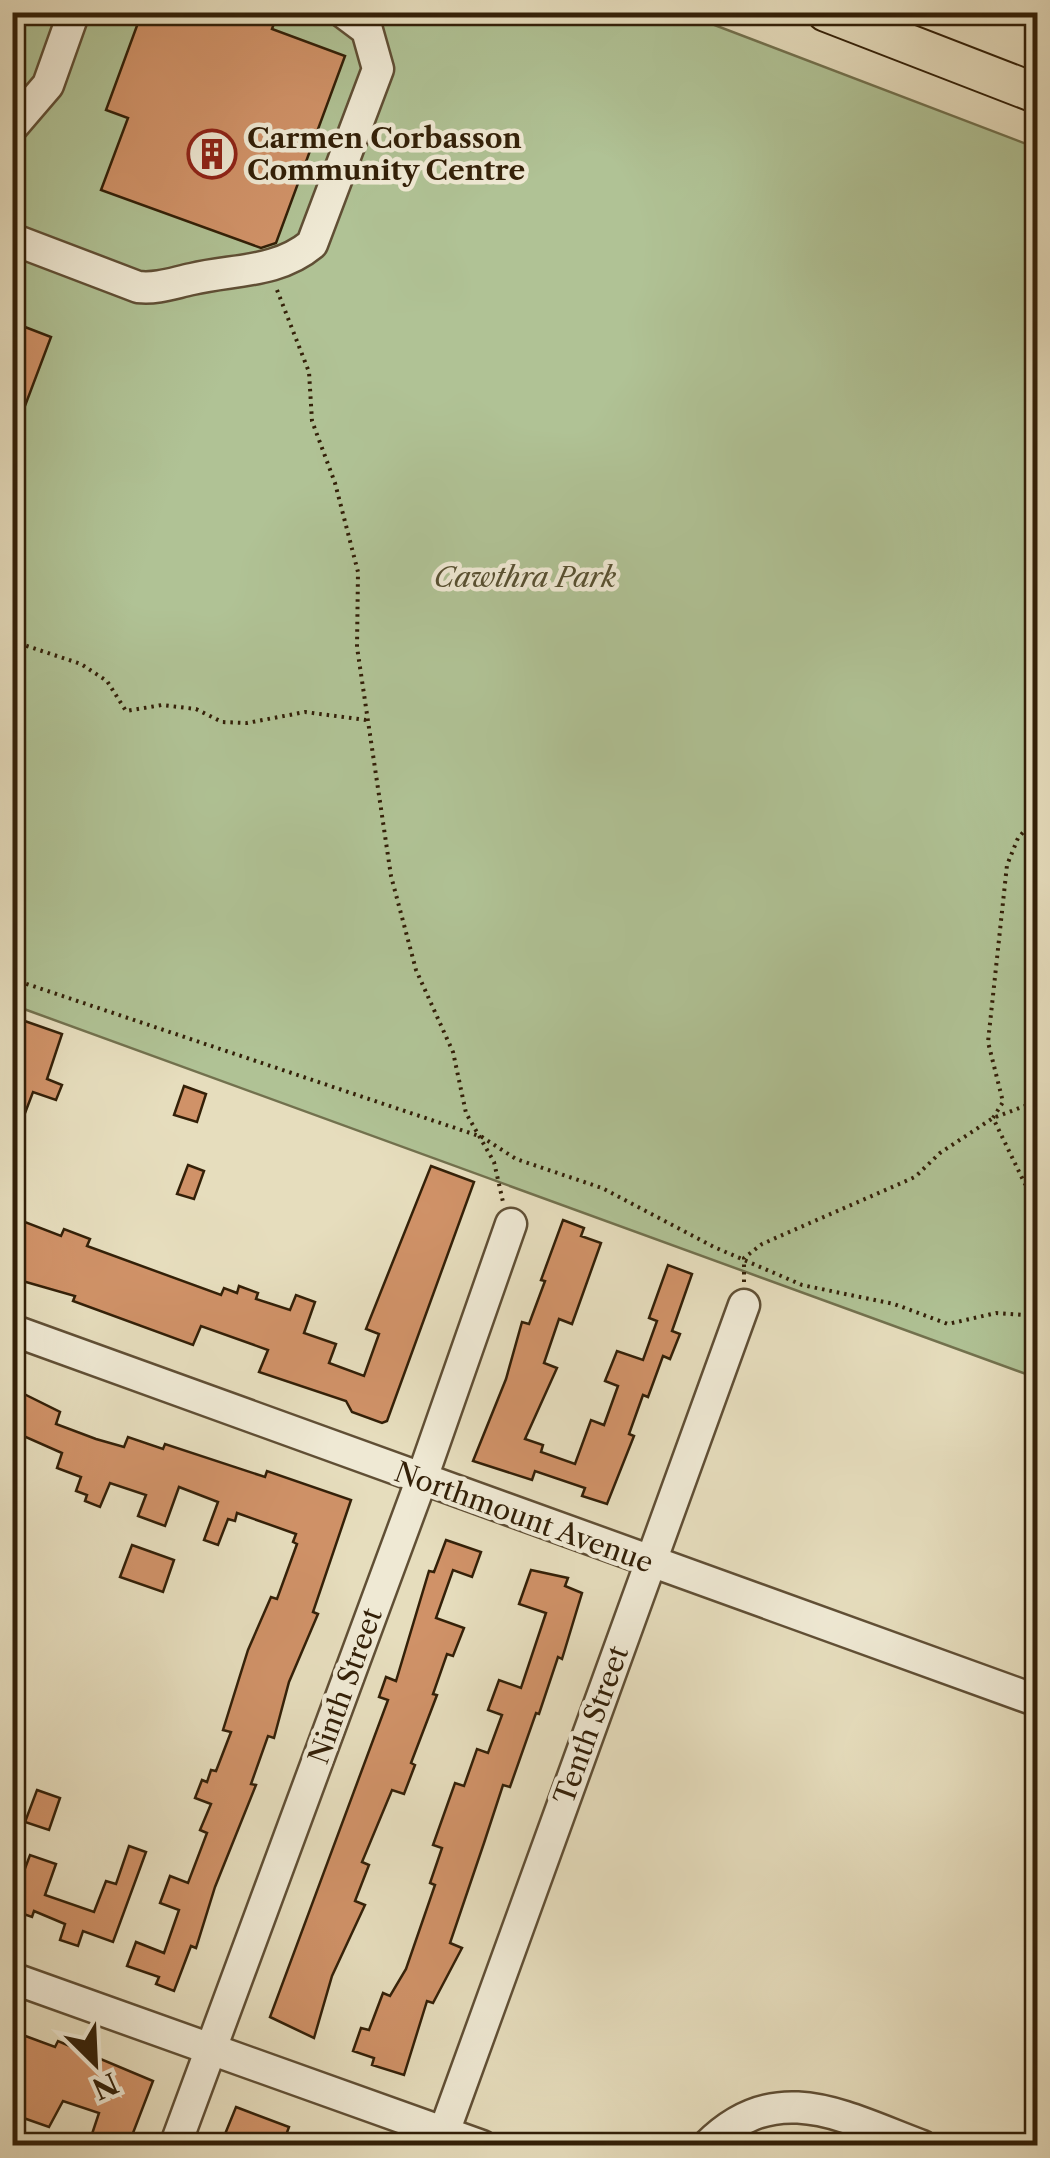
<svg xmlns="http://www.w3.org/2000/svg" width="1050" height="2158" font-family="'Libre Caslon Text',serif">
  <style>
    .green { fill: #b0c295; stroke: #72714e; stroke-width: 2.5 }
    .building { fill: #d09268; stroke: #332008; stroke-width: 2.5 }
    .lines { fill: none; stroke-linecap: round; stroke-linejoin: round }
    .minor-casing { stroke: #604f35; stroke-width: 35 }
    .major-casing { stroke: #332008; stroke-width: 42 }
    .path { stroke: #332008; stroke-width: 4; stroke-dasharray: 2.5 5; stroke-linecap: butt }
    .minor { stroke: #efe9d4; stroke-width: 30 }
    .major { stroke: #e6ddbd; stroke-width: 38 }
    .labels { text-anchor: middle; stroke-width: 9; stroke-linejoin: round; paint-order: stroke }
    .poi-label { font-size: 28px; font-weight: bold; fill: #332008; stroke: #efe9d4; text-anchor: start }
    .park-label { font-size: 28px; font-style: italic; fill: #585132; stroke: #efe9d4 }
    .street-label { font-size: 28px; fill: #332008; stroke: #efe9d4 }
  </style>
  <rect width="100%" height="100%" fill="#e6ddbd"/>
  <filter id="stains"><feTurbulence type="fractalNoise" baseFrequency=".002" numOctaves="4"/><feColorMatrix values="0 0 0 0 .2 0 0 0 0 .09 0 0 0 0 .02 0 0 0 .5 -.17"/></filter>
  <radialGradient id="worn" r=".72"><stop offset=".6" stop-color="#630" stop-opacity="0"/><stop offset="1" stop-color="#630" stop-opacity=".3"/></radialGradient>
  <path class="green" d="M12,13h671l354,135v1230l-1024,-373z"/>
  <g class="building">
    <path d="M142,12h136l-6,17 73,27 -69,187 -15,5 -160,-58 27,-72 -22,-8z"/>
    <path d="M12,322l39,15 -37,98h-2z"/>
    <path d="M19,1019l43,15 -15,45 15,6 -6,15 -23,-8 -19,50 -2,-117z"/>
    <path d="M184,1086l22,8 -9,28 -23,-7z"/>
    <path d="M188,1165l16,6 -10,28 -17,-5z"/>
    <path d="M431,1166l43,16 -87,239 -5,2 -30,-11 -6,-11 -87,-29 9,-22 -67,-24 -8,19 -120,-44 2,-5 -63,-18v-61l49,19 3,-7 26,10 -3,7 134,49 3,-7 13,5 2,-7 19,7 -2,6 34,11 6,-15 19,7 -11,31 32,11 -7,19 35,13 15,-42 -13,-5z"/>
    <path d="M563,1220l21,8 -3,8 20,7 -29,81 -13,-5 -15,44 13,5 -32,71 18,6 -2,7 34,12 16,-44 13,5 14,-39 -13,-5 12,-30 26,9 14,-39 -8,-3 19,-53 24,9 -20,57 8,3 -10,25 -7,-3 -15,41 -5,-2 -14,39 5,2 -27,68 -25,-8 3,-8 -50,-17 -3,9 -59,-19 33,-82 16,-57 7,2 16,-43 -4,-1z"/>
    <path d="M12,1388l48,24 -4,12 40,15 28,8 4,-10 35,12 2,-5 100,33 2,-6 84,29 -38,112 5,2 -29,68 -15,56 -6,-2 -17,48 5,1 -41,102 -19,61 -5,-2 -17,45 -18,-7 3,-7 -32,-11 9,-24 28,11 15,-43 -19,-7 10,-27 18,7 19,-50 -7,-3 11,-26 -16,-6 7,-18 5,2 4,-12 5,1 15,-39 -8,-2 25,-80 23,-53 6,2 20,-55 -4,-2 3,-8 -59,-21 -2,8 -7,-2 -10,26 -14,-5 14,-38 -39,-15 -14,39 -27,-10 8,-21 -36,-12 -10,24 -15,-6 2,-6 -11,-4 5,-14 -24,-9 5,-15 -50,-22z"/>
    <path d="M446,1540l35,12 -9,25 -19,-7 -17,48 28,10 -11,28 -6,-2 -14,40 4,1 -26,68 4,2 -11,29 -12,-4 -30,72 7,3 -14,36 10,4 -33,71 -18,62 -44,-21 118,-317 -9,-3 7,-20 10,4 33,-110 5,1z"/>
    <path d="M132,1545l42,15 -11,32 -43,-15z"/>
    <path d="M531,1570l37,8 -3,8 17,7 -20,66 -4,-2 -19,57 -3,-1 -26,74 -7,-2 -19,58 -34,100 12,5 -29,55 -6,-2 -23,74 -32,-10 2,-7 -21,-7 8,-23 8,2 14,-37 7,3 16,-27 29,-84 -5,-2 12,-35 -9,-3 22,-62 9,3 13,-37 11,4 14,-38 -14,-5 11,-30 22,8 25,-75 -27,-9z"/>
    <path d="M37,1790l23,8 -11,32 -24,-8z"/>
    <path d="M129,1846l17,6 -33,90 -30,-11 -5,15 -18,-6 5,-16 -31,-13 -2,6 -20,-7v-40l11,4 7,-19 26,9 -11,31 49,17 12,-31 10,3z"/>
    <path d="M20,2034l35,13 3,-6 95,40 -25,65h-40l11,-33 -36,-12 -14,26 -37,-13v-60z"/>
    <path d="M236,2107l53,20 -7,19h-43l-16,-7z"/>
  </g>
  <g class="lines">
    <g class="minor-casing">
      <g id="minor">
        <path d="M12,127l36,-42 26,-73"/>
        <path d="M12,239l126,48c20,2 35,-4 54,-8 43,-10 85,-6 120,-35l66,-175 -11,-39 -24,-18"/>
        <path d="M12,1330l1026,371"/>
        <path d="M12,1978l470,168"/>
        <path d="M175,2146l246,-665 90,-257"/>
        <path d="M439,2146l305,-841"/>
        <path d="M707,2146c69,-70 137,-29 215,0"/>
      </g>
    </g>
    <g class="major-casing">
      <path id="major" d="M826,12l212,82"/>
    </g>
    <g class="path">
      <path d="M277,290l32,82 3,49 23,62 23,89 -1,75 34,229 25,94 37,82 13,61 28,49 9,40"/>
      <path d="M12,641l69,23 26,17 19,30 36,-6 34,4 26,13 25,1 58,-11 61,8"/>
      <path d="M1038,816l-20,22 -11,27 -19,177 15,60 -10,16 32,66 13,14"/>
      <path d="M12,979l470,158 34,22 86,29 112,59 88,38 92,19 54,20 48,-11 42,3"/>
      <path d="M744,1282v-24l18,-14 153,-67 25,-24 53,-35 45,-17"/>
    </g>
    <use href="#minor" class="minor"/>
    <use href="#major" class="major"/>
  </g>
  <defs>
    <g id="building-ring" transform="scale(2.5)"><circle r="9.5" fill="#efe9d4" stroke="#8f2418" stroke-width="1.5"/><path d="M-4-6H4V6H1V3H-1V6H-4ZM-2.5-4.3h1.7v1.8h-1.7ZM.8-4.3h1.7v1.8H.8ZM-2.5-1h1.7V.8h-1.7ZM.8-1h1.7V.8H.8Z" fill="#8f2418"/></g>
  </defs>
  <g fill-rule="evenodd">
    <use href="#building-ring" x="212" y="154"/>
  </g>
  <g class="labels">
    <g class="poi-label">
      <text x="247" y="148">Carmen Corbasson<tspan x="247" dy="32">Community Centre</tspan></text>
    </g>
    <g class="park-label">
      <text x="525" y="587">Cawthra Park</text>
    </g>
    <g class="street-label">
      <text transform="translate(524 1517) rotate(20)" y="10">Northmount Avenue</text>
      <text transform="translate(345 1686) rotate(-70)" y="10">Ninth Street</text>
      <text transform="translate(591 1725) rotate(-70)" y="10">Tenth Street</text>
    </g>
  </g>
  <rect width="1050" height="2158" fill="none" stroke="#e6ddbd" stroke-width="50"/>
  <rect x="15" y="15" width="1020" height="2128" fill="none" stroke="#332008" stroke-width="5"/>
  <rect x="25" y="25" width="1000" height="2108" fill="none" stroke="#332008" stroke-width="2.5"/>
  <g transform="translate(95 2063) rotate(156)" stroke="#efe9d4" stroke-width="8" paint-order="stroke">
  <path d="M0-8L18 38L0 25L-18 38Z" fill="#332008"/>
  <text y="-15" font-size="28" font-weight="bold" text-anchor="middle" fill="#332008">N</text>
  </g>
  <rect width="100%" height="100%" filter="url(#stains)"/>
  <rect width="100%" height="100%" fill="url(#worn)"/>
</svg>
